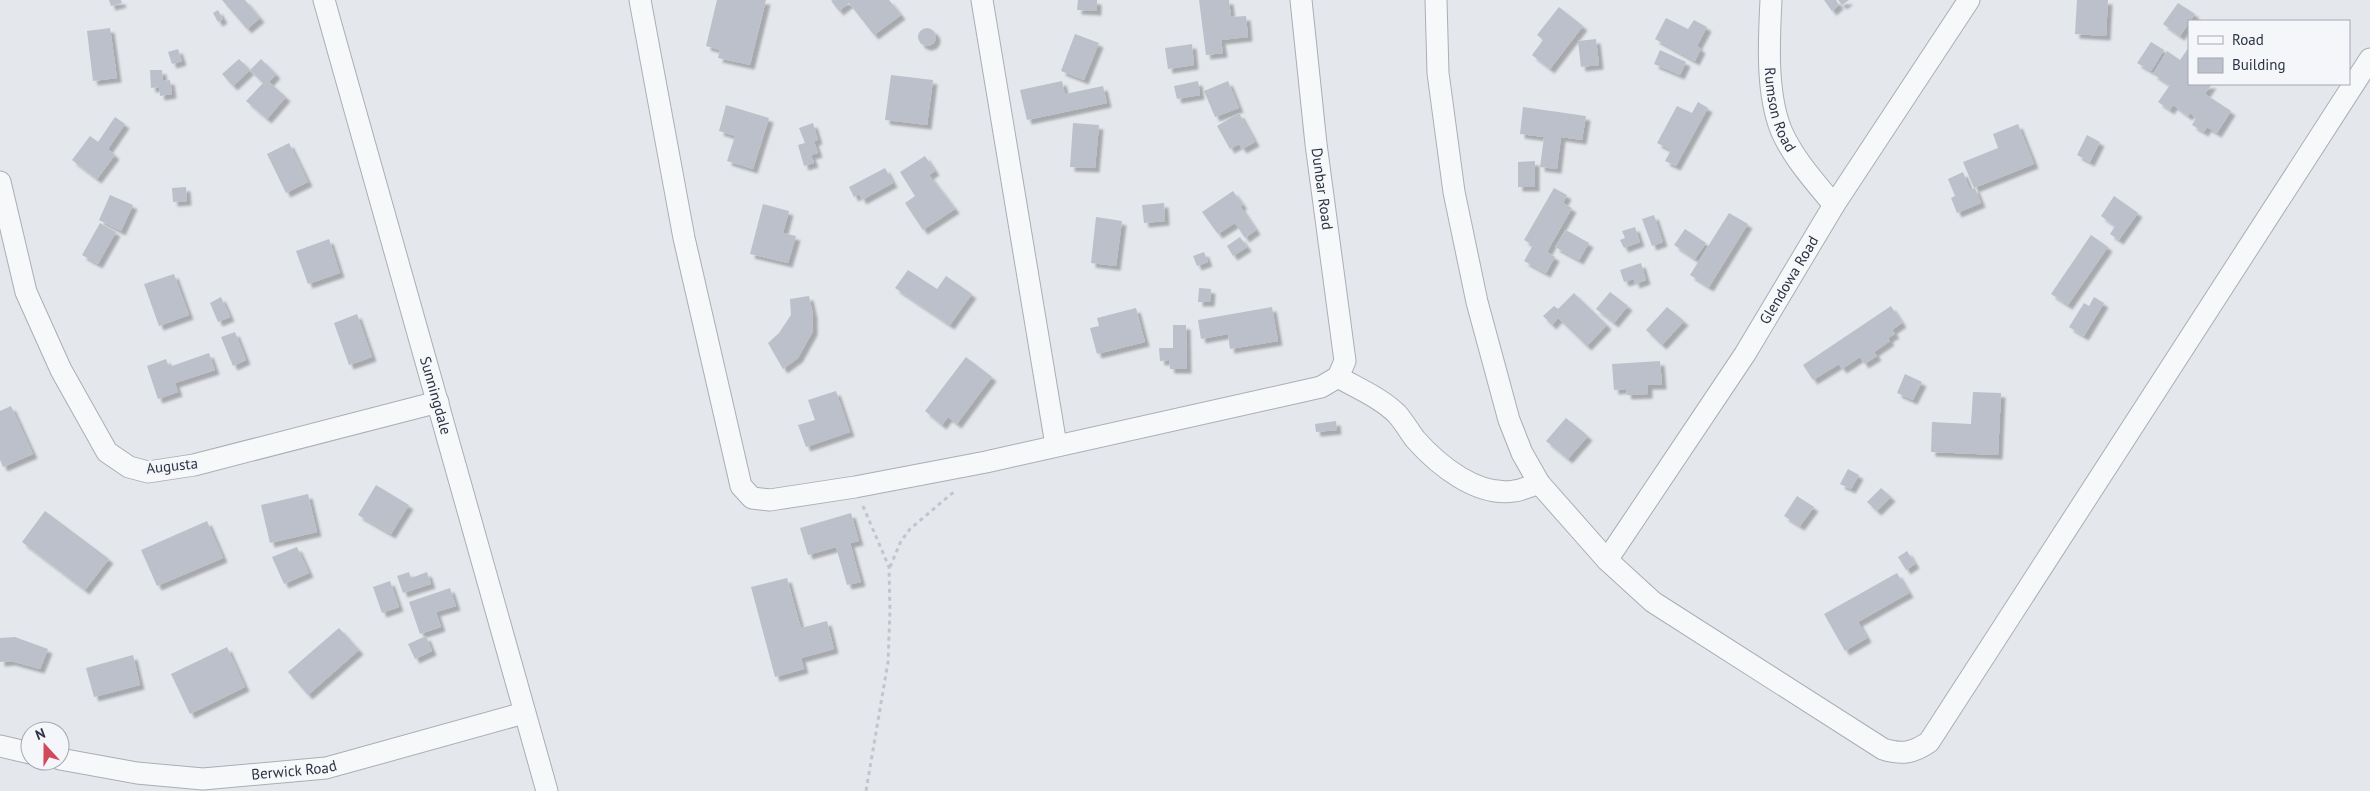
<svg xmlns="http://www.w3.org/2000/svg" width="2370" height="791" font-family="'PT Sans',sans-serif">
  <style>
    .building { fill: #bbc0ca; filter: url(#shadow) }
    .lines { fill: none; stroke-linecap: round; stroke-linejoin: round }
    .minor-casing { stroke: #a9aeb7; stroke-width: 23 }
    .path { stroke: #c2c5cb; stroke-width: 3; stroke-dasharray: 4 4; stroke-linecap: butt }
    .minor { stroke: #f7f8fa; stroke-width: 21 }
    .labels { text-anchor: middle; stroke-width: 5; stroke-linejoin: round; paint-order: stroke }
    .street-label { font-size: 15px; fill: #2b3445; stroke: #f4f6f9 }
  </style>
  <defs>
    <filter id="shadow"><feDropShadow dx="4.5" dy="4.5" stdDeviation="1" flood-color="#0004"/></filter>
  </defs>
  <rect width="100%" height="100%" fill="#e4e7ec"/>
  <g class="building">
    <path d="M109,0h12l1,3 -11,3z"/>
    <path d="M222,0h23l15,18 -13,11z"/>
    <path d="M717,0h49l-16,65 -32,-7 2,-8 -14,-4z"/>
    <path d="M833,0h56l12,15 -27,20 -25,-32 -10,8 -8,-10z"/>
    <path d="M1078,0h19v11l-20,-1z"/>
    <path d="M1199,0h30l2,17 15,-1 2,21 -27,3 2,13 -17,2z"/>
    <path d="M1824,0h12l3,5 -7,6z"/>
    <path d="M1838,0h11l-7,5z"/>
    <path d="M2077,0h31l-2,36 -31,-2z"/>
    <path d="M2178,3l17,11 -15,22 -17,-12z"/>
    <path d="M1559,7l24,19 -33,43 -18,-14 11,-15 -6,-5z"/>
    <path d="M218,10l5,9 -5,3 -5,-9z"/>
    <path d="M1666,18l22,11 6,-9 13,7 -10,19 4,3 -6,12 -40,-22z"/>
    <path d="M110,28l7,50 -24,3 -6,-50z"/>
    <circle cx="927" cy="37" r="9"/>
    <path d="M1075,34l24,9 -15,37 -23,-9z"/>
    <path d="M1596,39l3,26 -18,2 -3,-26z"/>
    <path d="M2151,42l13,8 -13,21 -14,-8z"/>
    <path d="M1192,44l2,21 -26,4 -3,-21z"/>
    <path d="M2189,47v37h23l-7,10 26,17 -14,22 -10,-6 -3,5 -12,-7 4,-7 -6,-5 -2,3 -15,-11 -3,5 -12,-8 12,-17 -17,-11 14,-23 13,9z"/>
    <path d="M178,49l4,12 -10,3 -4,-12z"/>
    <path d="M1660,50l26,12 -6,13 -26,-11z"/>
    <path d="M239,59l11,11 11,-11 15,15 -7,8 17,15 -19,22 -21,-18 17,-18 -13,-13 -17,16 -11,-12z"/>
    <path d="M150,70h12l1,11 7,-1 2,14 -12,2 -1,-9 -8,1z"/>
    <path d="M891,75l42,5 -6,45 -42,-5z"/>
    <path d="M1062,81l3,13 38,-8 4,17 -80,17 -7,-30z"/>
    <path d="M1198,81l2,14 -23,4 -3,-13z"/>
    <path d="M1228,81l11,27 -24,9 -11,-26z"/>
    <path d="M1698,102l10,6 -32,58 -11,-5 6,-11 -14,-7 20,-37 15,7z"/>
    <path d="M726,105l43,13 -16,51 -26,-8 8,-25 -16,-5z"/>
    <path d="M1523,107l63,9 -4,24 -21,-3 -4,32 -17,-2 4,-30 -24,-3z"/>
    <path d="M1239,113l16,29 -13,7 -3,-5 -9,5 -13,-23z"/>
    <path d="M115,117l10,7 -17,25 7,6 -18,24 -25,-19 18,-24 8,6z"/>
    <path d="M813,123l5,17 -4,1 4,12 -7,2 3,8 -10,3 -6,-21 7,-2 -6,-15z"/>
    <path d="M1073,123l26,2 -4,43 -25,-1z"/>
    <path d="M2018,124l16,40 -60,24 -11,-26 35,-14 -5,-14z"/>
    <path d="M2087,135l13,7 -10,20 -13,-7z"/>
    <path d="M289,143l19,39 -22,11 -19,-39z"/>
    <path d="M925,156l10,15 -6,4 26,34 -32,21 -18,-27 10,-7 -15,-24z"/>
    <path d="M1535,161v26h-17v-25z"/>
    <path d="M885,168l8,15 -31,17 -3,-6 -5,3 -5,-10z"/>
    <path d="M1963,172l7,18 5,-2 6,15 -24,10 -6,-15 4,-2 -7,-17z"/>
    <path d="M186,187l1,14 -14,1 -1,-14z"/>
    <path d="M1554,188l13,7 -4,8 9,5 -25,44 8,5 -9,16 -22,-12 9,-16 -9,-5z"/>
    <path d="M1233,191l10,14 -3,1 16,24 -11,8 -10,-15 -17,11 -16,-22z"/>
    <path d="M110,195l23,10 -12,26 -22,-11z"/>
    <path d="M2114,196l24,17 -19,27 -9,-6 5,-8 -14,-10z"/>
    <path d="M1164,203l1,18 -21,2 -2,-18z"/>
    <path d="M763,204l26,7 -6,22 13,3 -8,27 -38,-9z"/>
    <path d="M1729,213l19,11 -39,63 -19,-12z"/>
    <path d="M1654,215l9,27 -11,4 -10,-27z"/>
    <path d="M1096,217l26,4 -6,45 -25,-3z"/>
    <path d="M100,223l16,9 -18,32 -16,-9z"/>
    <path d="M1635,227l5,15 -16,6 -4,-8 5,-2 -3,-7z"/>
    <path d="M1685,229l21,14 -11,16 -21,-14z"/>
    <path d="M1566,230l23,13 -10,17 -24,-13z"/>
    <path d="M2091,235l17,12 -40,58 -17,-11z"/>
    <path d="M1240,237l7,10 -14,9 -6,-10z"/>
    <path d="M329,239l11,34 -32,11 -12,-33z"/>
    <path d="M1204,252l4,10 -11,4 -4,-10z"/>
    <path d="M1641,263l5,17 -11,4 -1,-5 -10,3 -4,-12z"/>
    <path d="M908,270l29,19 9,-13 26,18 -22,31 -55,-37z"/>
    <path d="M174,274l15,41 -30,11 -15,-42z"/>
    <path d="M1199,288l12,1 -1,13h-12z"/>
    <path d="M1610,292l18,14 -14,17 -18,-14z"/>
    <path d="M1574,293l33,32 -20,21 -29,-28 -6,7 -9,-9 11,-10 4,3z"/>
    <path d="M809,296l4,18v17l-15,27 -15,11 -15,-26 11,-10 12,-18 -1,-16z"/>
    <path d="M221,297l9,20 -12,5 -8,-19z"/>
    <path d="M2094,297l10,6 -20,33 -15,-9 15,-24 5,3z"/>
    <path d="M1891,306l11,17 -10,7 3,4 -7,4 2,3 -16,11 3,4 -13,8 -4,-7 -18,12 -3,-5 -26,16 -10,-15z"/>
    <path d="M1272,307l6,34 -48,8 -2,-15 -27,5 -3,-19z"/>
    <path d="M1667,307l17,14 -22,24 -16,-15z"/>
    <path d="M1136,308l9,34 -48,12 -7,-26 9,-2 -2,-8z"/>
    <path d="M357,314l15,43 -23,8 -15,-42z"/>
    <path d="M1173,325h13l1,44h-17l-1,-9 -9,1 -1,-13h14z"/>
    <path d="M235,332l11,28 -13,6 -12,-29z"/>
    <path d="M209,353l6,17 -40,13 3,9 -20,7 -11,-33 19,-7 3,8z"/>
    <path d="M966,357l26,20 -35,47 -9,-7 -6,8 -17,-14z"/>
    <path d="M1660,361l2,24h-14v9l-21,1 -1,-6 -12,1 -2,-26z"/>
    <path d="M1905,374l17,8 -9,18 -16,-7z"/>
    <path d="M836,391l14,41 -44,15 -8,-22 17,-5 -7,-20z"/>
    <path d="M1973,392l28,1 -3,62 -67,-3 1,-30 39,2z"/>
    <path d="M11,406l22,48 -30,13 -3,-7v-49z"/>
    <path d="M1566,418l22,18 -20,23 -22,-18z"/>
    <path d="M1336,421l1,9 -21,2 -1,-8z"/>
    <path d="M1848,469l11,6 -8,14 -11,-5z"/>
    <path d="M376,485l33,20 -18,29 -33,-19z"/>
    <path d="M1881,488l10,9 -14,14 -10,-9z"/>
    <path d="M308,494l9,38 -47,11 -9,-38z"/>
    <path d="M1797,496l17,11 -14,19 -16,-10z"/>
    <path d="M45,511l64,48 -24,31 -63,-48z"/>
    <path d="M851,513l8,28 -9,2 11,39 -14,3 -11,-38 -28,8 -8,-27z"/>
    <path d="M207,521l16,37 -66,28 -16,-36z"/>
    <path d="M297,547l12,26 -25,11 -12,-27z"/>
    <path d="M1907,551l8,13 -9,6 -8,-13z"/>
    <path d="M409,572l2,6 16,-6 4,12 -28,9 -6,-17z"/>
    <path d="M1897,573l12,20 -51,29 9,16 -22,13 -21,-37z"/>
    <path d="M787,578l14,50 26,-7 7,28 -33,9 3,11 -29,8 -24,-90z"/>
    <path d="M390,581l9,26 -17,6 -9,-26z"/>
    <path d="M450,588l6,18 -20,6 5,15 -21,7 -11,-32z"/>
    <path d="M339,628l20,22 -51,45 -20,-23z"/>
    <path d="M426,636l6,15 -17,8 -7,-15z"/>
    <path d="M15,637l33,12 -8,20 -29,-8 -11,1v-24z"/>
    <path d="M227,647l18,40 -55,27 -19,-40z"/>
    <path d="M133,655l7,30 -46,12 -8,-29z"/>
  </g>
  <g class="lines">
    <g class="minor-casing">
      <g id="minor">
        <path id="s1" d="M324,0l223,791"/>
        <path d="M640,0l44,238 57,248 11,12 18,2 85,-13 131,-25 335,-75 17,-10"/>
        <path d="M982,0l74,445"/>
        <path id="s2" d="M1301,0l15,144 29,217 -7,16"/>
        <path d="M1436,0l2,73 16,119 23,110 32,118 13,33 17,30 68,77 46,42 230,147c19,6 30,4 46,-7l441,-683"/>
        <path id="s3" d="M1771,0c-2,40 -5,92 10,130 12,28 34,52 53,75"/>
        <path d="M0,182l26,110 35,78 46,82 22,15 19,5 46,-7 244,-63"/>
        <path d="M1338,377c19,11 43,21 59,37 7,8 12,17 18,25 23,26 62,58 99,52 8,-1 17,-5 25,-8"/>
        <path id="s4" d="M1607,560l138,-206 89,-149 135,-205"/>
        <path d="M0,746l30,7"/>
        <path id="s5" d="M60,759l77,14 66,6 123,-11 198,-55"/>
      </g>
    </g>
    <g class="path">
      <path d="M863,506l26,61 1,44 -2,51 -22,129"/>
      <path d="M890,567l11,-26 9,-12 46,-39"/>
    </g>
    <use href="#minor" class="minor"/>
  </g>
  <g class="labels">
    <g class="street-label">
      <text dy="5" stroke="none"><textPath href="#s3" startOffset="111">Rumson Road</textPath></text>
      <text dy="5" stroke="none"><textPath href="#s2" startOffset="190">Dunbar Road</textPath></text>
      <text dy="5" stroke="none"><textPath href="#s4" startOffset="334">Glendowa Road</textPath></text>
      <text dy="5" stroke="none"><textPath href="#s1" startOffset="411">Sunningdale</textPath></text>
      <text transform="translate(172 466) rotate(-6)" y="5">Augusta</text>
      <text dy="5" stroke="none"><textPath href="#s5" startOffset="236">Berwick Road</textPath></text>
    </g>
  </g>
  <rect x="2188" y="20" width="162" height="65" fill="#f4f6f9" stroke="#a4a8b1"/>
  <rect x="2198" y="36" width="25" height="8" fill="#f7f8fa" stroke="#a4a8b1"/>
  <text x="2232" y="45" font-size="15" fill="#2b3445">Road</text>
  <rect x="2198" y="58" width="25" height="15" fill="#bbc0ca" stroke="#a4a8b1"/>
  <text x="2232" y="70" font-size="15" fill="#2b3445">Building</text>
  <g transform="translate(45 746) rotate(339)"><circle r="24" fill="#f4f6f9" stroke="#a4a8b1"/>
  <path d="M0-4L9 19L0 12L-9 19Z" fill="#d1495b"/>
  <text y="-8" font-size="14" font-weight="bold" text-anchor="middle" fill="#2b3445">N</text>
  </g>
</svg>
